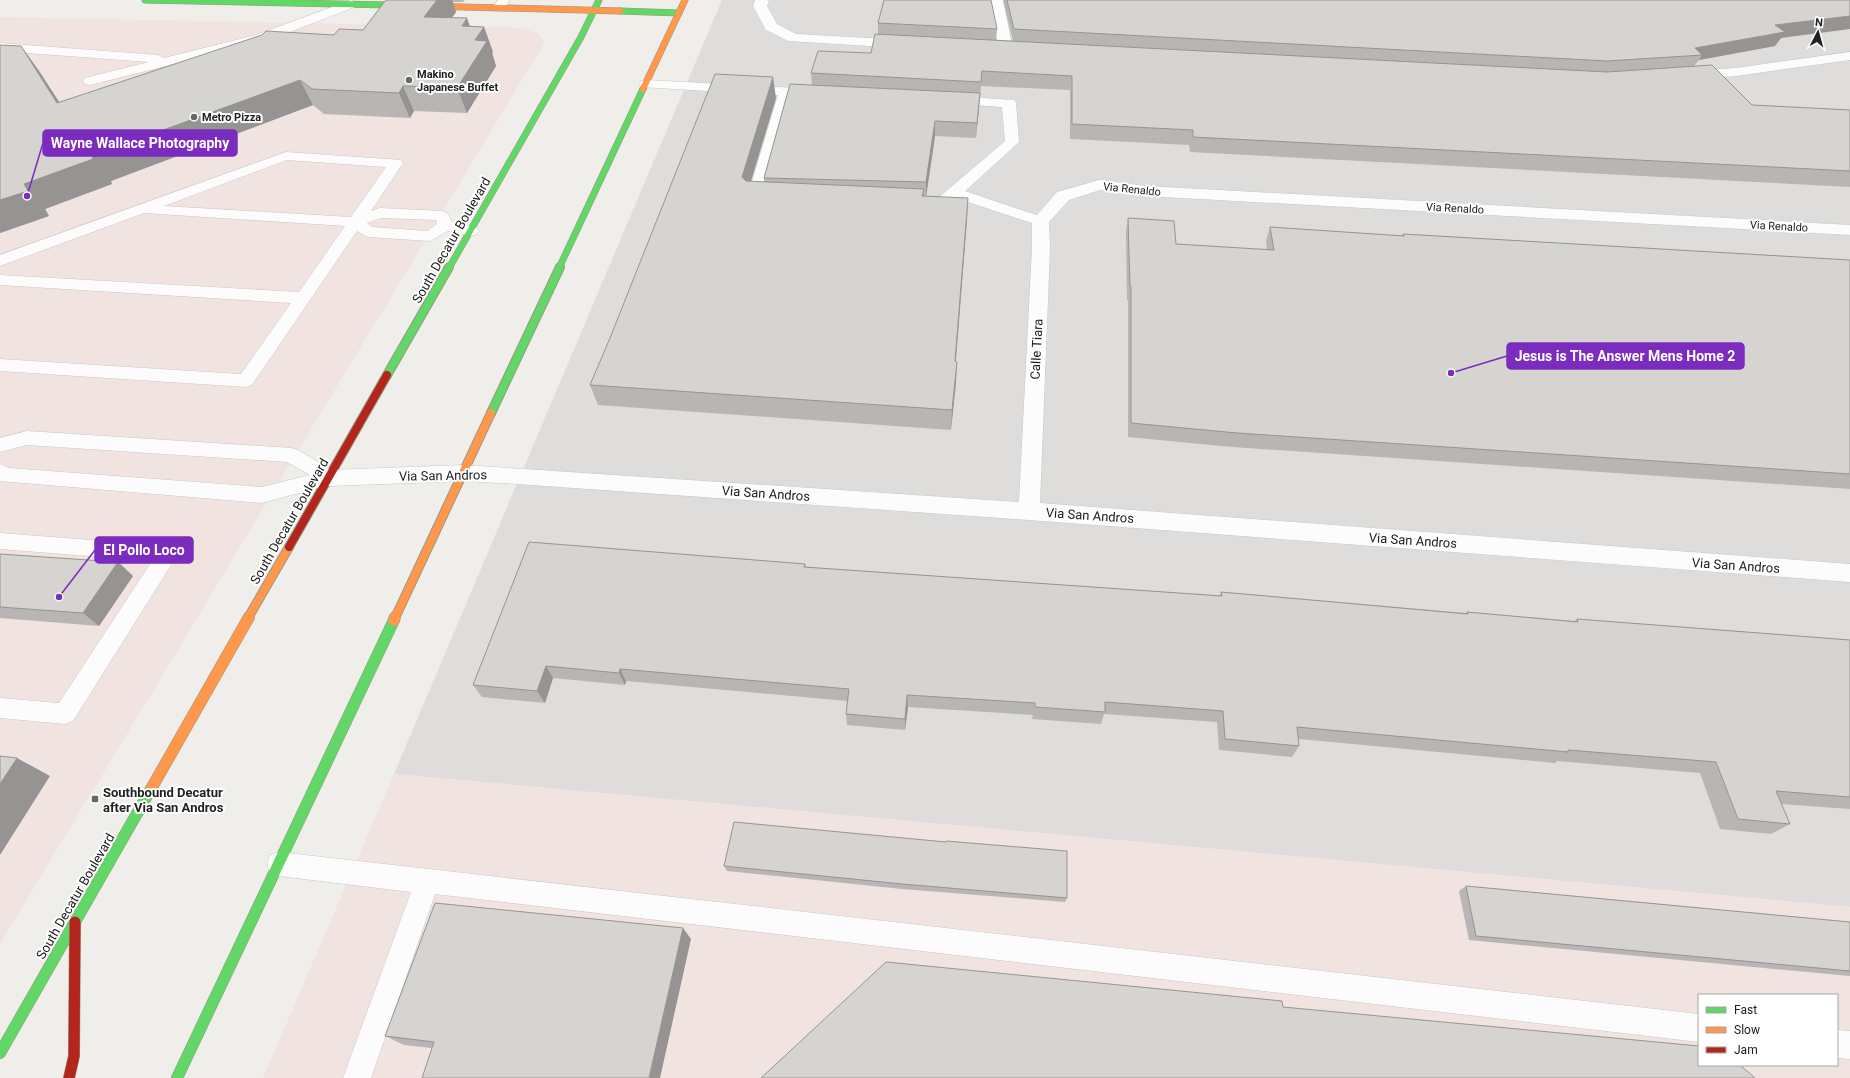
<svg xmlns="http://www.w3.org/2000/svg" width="1850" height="1078" font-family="Roboto,sans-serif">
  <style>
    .residential { fill: #dedddb }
    .commercial { fill: #f1e3df; fill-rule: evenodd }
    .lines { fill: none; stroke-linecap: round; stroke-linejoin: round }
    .lane-casing { stroke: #c8c8c6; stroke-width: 1 }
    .street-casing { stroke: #c8c8c6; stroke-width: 1 }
    .fast-far2-casing { stroke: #969a80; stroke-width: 7 }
    .fast-far1-casing { stroke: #969a80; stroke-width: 10 }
    .fast-casing { stroke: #969a80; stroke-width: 12 }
    .slow-far2-casing { stroke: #969a80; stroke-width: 7 }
    .slow-far1-casing { stroke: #969a80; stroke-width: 10 }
    .slow-casing { stroke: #969a80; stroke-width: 12 }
    .jam-far1-casing { stroke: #969a80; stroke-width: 10 }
    .jam-casing { stroke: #969a80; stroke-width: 12 }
    .lane { fill: #fdfcfc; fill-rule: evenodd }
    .street { fill: #fdfcfc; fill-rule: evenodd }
    .fast-far2 { stroke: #63d668; stroke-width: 6 }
    .fast-far1 { stroke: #63d668; stroke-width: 8 }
    .fast { stroke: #63d668; stroke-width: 11 }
    .slow-far2 { stroke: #ff974d; stroke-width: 6 }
    .slow-far1 { stroke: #ff974d; stroke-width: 8 }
    .slow { stroke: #ff974d; stroke-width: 11 }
    .jam-far1 { stroke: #b3261e; stroke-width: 8 }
    .jam { stroke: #b3261e; stroke-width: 11 }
    .wall { fill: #b8b6b4 }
    .shaded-wall { fill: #969492 }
    .building { fill: #d6d4d1; stroke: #969492 }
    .poi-dot { fill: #696967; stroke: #fff; stroke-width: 1.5 }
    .labels { text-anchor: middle; stroke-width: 4; stroke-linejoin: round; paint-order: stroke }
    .far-poi-label { font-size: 11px; font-weight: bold; fill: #212121; stroke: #fff; text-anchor: start }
    .far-street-label { font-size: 11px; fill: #212121; stroke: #fff }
    .street-label { font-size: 13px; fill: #212121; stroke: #fff }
    .poi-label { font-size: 13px; font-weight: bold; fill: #212121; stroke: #fff; text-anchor: start }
    .leader { fill: none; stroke: #7b2cbf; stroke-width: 1.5 }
    .callout-dot { fill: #7b2cbf; stroke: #fff; stroke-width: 1.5 }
    .callout { fill: #7b2cbf; stroke: #7b2cbf; stroke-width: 1.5 }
    .callout-label { font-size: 14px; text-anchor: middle; font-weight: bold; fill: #fff }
  </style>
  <rect width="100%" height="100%" fill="#efeeea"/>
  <path class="residential" d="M722,0h1128v907l-1456,-133z"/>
  <g class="commercial">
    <path d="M0,17l503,10 19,1 15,5 8,9 -545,902z"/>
    <path d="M394,774l1456,133v171h-1587zM1699,995h138v70h-138z"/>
  </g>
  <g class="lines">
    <g class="lane-casing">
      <g id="lane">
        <path d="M351,0l6,4 -2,3 -89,34 -176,44 -5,-1 -2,-3 2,-3 64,-16 -149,-11v-8l158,12 6,3 92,-23z"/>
        <path d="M498,0h12l-7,10 -4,1 -6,-4z"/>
        <path d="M646,80l170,9 5,1 2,3 -2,3h-30l-27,97 5,2 3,3 -3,3h-19l-3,-3 31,-103 -137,-8 -2,-3 2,-3z"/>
        <path d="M952,96l62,4 2,3 3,39 -54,49 80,27 3,3 -3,3 -5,2 -5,-2 -79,-26c-11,11 -19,13 -35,9l-3,-3 3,-3 16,-2 68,-58 -3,-34 -55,-4 -2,-3 2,-3z"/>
        <path d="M286,152l115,8 2,3 -32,48 9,-3 62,3 5,2 5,9 25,6 2,3 -2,3 -6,2 -23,-5 -18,10 -62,-4 -11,-6 -105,154 -6,2 -246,-16v-12l241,15 50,-71 -291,-18v-10l299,17 46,-66 -201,-13 -144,53v-11zM287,160l99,7 -35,50 -187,-11zM381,218l55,2 1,4 -10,7 -55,-4 -5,-4z"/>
        <path d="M27,431l264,17 7,2 38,23 3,5 -3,5 -74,20 -262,-22v-17l9,4 253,19 48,-12 -23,-13 -260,-17 -27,7v-14z"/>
        <path d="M0,533l168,13 7,2 3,6 -105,167 -8,3 -65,-6v-20l59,5 93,-142 -152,-12z"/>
        <path d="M279,852l1420,162v28l-1264,-148 -64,184h-28l68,-186 -132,-16 -9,-3 -3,-9 3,-9z"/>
        <path d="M1837,1030l13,1v28l-13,-1z"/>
      </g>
    </g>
    <g class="street-casing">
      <g id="street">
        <path d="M755,0h14l-2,6 10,18 19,10 107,6 5,1 2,3 -2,3 -5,1 -115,-7 -22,-11 -13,-24z"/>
        <path d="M989,0h14l10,50 -2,3h-10l-2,-3z"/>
        <path d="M1850,52v8l-114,16 -46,3 -5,-1 -2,-3 2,-3 5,-1 46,-3z"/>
        <path d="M1099,180l47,6 704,39v10l-704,-39 -46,-6 -31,10 -20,22 1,26 -10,255 810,61v18l-821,-62 -512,-36 -53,-3 -135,5 -7,-2 -4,-6 4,-6 7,-2 135,-5 555,37 13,-254v-27l25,-29z"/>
      </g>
    </g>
    <g class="fast-far2-casing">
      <g id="fast-far2">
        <path d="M145,0l244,5"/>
        <path d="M620,11l59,2"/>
        <path d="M449,268l132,-231 18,-37"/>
        <path d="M559,268l84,-179"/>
      </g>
    </g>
    <g class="fast-far1-casing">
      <g id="fast-far1">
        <path d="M387,375l62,-108"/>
        <path d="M491,413l69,-146"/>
      </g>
    </g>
    <g class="fast-casing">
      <g id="fast">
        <path d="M0,1053l151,-264"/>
        <path d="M177,1078l217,-458"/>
      </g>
    </g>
    <g class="slow-far2-casing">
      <g id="slow-far2">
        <path d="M389,5l231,6"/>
        <path d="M643,89l42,-89"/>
      </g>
    </g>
    <g class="slow-far1-casing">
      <g id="slow-far1">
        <path d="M248,618l41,-71"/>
        <path d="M395,618l96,-205"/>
      </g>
    </g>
    <g class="slow-casing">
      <g id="slow">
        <path d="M394,620l1,-3"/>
        <path d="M151,789l98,-172"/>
      </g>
    </g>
    <g class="jam-far1-casing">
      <path id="jam-far1" d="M289,547l98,-172"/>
    </g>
    <g class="jam-casing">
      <path id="jam" d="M69,1078l5,-22 1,-134"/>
    </g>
    <use href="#lane" class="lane"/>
    <use href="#street" class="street"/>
    <use href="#fast-far2" class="fast-far2"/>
    <use href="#fast-far1" class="fast-far1"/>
    <use href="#fast" class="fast"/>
    <use href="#slow-far2" class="slow-far2"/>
    <use href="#slow-far1" class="slow-far1"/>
    <use href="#slow" class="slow"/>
    <use href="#jam-far1" class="jam-far1"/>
    <use href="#jam" class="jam"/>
  </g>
  <g class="wall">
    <path d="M386,0h79l-2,2h-11l4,10 -4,6 18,8 14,1 9,25 -1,1 4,13 -29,47 -53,-2 -4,7 -86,-4 -11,-9 -202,76 1,3 -67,25 4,7 -49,17 21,-187 18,25 20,31 275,-67 29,-5z"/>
    <path d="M1003,0h847l-69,38 -6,8 -76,14 -5,6 58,39 98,5v77l-660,-35 -1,-7 -119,-6v-49l-89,-4 -1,11 -4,41 -41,-2 -9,60 41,23 -11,142v21l-5,48 -353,-25 -8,-20 186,-287 -26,83 14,1v-4l48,-93 -1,-12 60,-20 7,-19v-11l119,6 -1,11 17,1z"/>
    <path d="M1128,218l48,26 91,6 -1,-9 4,-14 132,9 1,-2 447,26v229l-618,-42 -104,-10v-137h-1l-1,-68z"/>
    <path d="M0,554l118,8 15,14 -34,50 -99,-8z"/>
    <path d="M805,564l1,3 414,29 1,-4 245,21 1,-1 107,9 3,-2 273,21v169l-69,-5 9,20 -19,10 -51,-5 -20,-56 -143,-12 -2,2 -256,-24v7l-7,11 -73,-7 -2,-28 -113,-8 -3,10 -69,-5 1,-4 -125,-8 -3,23 -58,-5 -1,-11 1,-13 -221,-20 -1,4 -72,-7 -8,25 -63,-6 -9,-12z"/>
    <path d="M724,866l343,32 -2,4 -163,-13 -175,-18z"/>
    <path d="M1466,886l384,36v54l-381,-36 -10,-49z"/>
    <path d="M691,939l-259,109 -28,-3 -19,-9z"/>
  </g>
  <g class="shaded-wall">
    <path d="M437,0h15l4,12 -22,29 -10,-24z"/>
    <path d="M1850,16v13l-69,9 -6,8 -76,14 3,-5 -7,-7 80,-23z"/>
    <path d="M467,18l9,25 -14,-17z"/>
    <path d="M484,27l9,25 -1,1 4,13 -29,47 -10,-25 18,-48z"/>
    <path d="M21,46l18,25 37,57 -19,-25z"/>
    <path d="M773,77l3,21 -30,100 -4,-21z"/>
    <path d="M300,80l13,25 -202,76 1,3 -67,25 4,7 -49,17v-33l24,-16 68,-28z"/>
    <path d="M403,86l11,25 -4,7 -11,-25z"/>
    <path d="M980,93l-1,14 -3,31 1,-15z"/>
    <path d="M935,121v15l-9,61v-15z"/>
    <path d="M968,198l-1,21 -13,163 1,-21z"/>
    <path d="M957,362l-1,20 -5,48 1,-20z"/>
    <path d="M118,562l15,14 -34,50 -16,-13z"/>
    <path d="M546,666l7,12 -8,25 -8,-12z"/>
    <path d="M620,669l6,12 -1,4 -6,-12z"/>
    <path d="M907,695l1,12 -3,23v-11z"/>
    <path d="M17,758l33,18 -50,79v-71z"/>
    <path d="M683,928l8,11 -31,139h-11z"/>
  </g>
  <g class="building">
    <path d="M386,0h51l-13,17 43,1 -5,8 22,1 -9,13 12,1 -30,47 -54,-2 -4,7 -87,-4 -12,-9 -208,76 1,3 -69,25 4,7 -28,9v-155l21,1 36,57 205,-68 4,-4 68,4 5,-6 24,1z"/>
    <path d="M884,0h107l6,29 -119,-6z"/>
    <path d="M1007,0h843v16l-75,9 10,7 -90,16 7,7 -95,6 -593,-32z"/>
    <path d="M875,34l732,38 105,-7 40,40 98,5v61l-657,-34v-7l-121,-6v-48l-90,-5 -1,11 -170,-9 7,-22 53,2z"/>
    <path d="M715,74l58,3 -31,100 4,4 178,8 -2,7 46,2 -13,163 2,1 -5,48 -362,-25 20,-47z"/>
    <path d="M790,84l190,9 -3,30 -42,-2 -9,61 -162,-4z"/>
    <path d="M1128,218l46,3 2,23 98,6 -4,-23 134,9 -1,-2 447,26v214l-613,-41 -106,-10v-137h-1z"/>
    <path d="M529,542l276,22 -1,3 418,29 -1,-4 247,22 -1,-2 111,10 -1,-3 273,21v157l-74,-6 14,33 -52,-5 -22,-57 -148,-12v2l-271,-25 2,19 -74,-7 -2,-28 -118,-9v10l-70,-5v-4l-128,-8 -2,24 -59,-5 3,-25 -229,-20 -1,4 -73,-7 -9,25 -64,-6z"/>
    <path d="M0,554l118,8 -35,51 -83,-6z"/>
    <path d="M0,756l17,2 -17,26z"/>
    <path d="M734,822l212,20v-1l121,10v47l-165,-14 -178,-18z"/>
    <path d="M1466,886l384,36v49l-374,-35z"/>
    <path d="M435,903l248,25 -34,150h-227l12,-36 -49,-6z"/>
    <path d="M886,962l396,39 1,6 416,39v19h41l15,13h-994z"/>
  </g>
  <g class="poi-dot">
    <circle cx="409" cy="80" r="4"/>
    <circle cx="194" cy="117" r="4"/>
    <rect x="91" y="795" width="8" height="8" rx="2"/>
  </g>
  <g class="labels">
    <g class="far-poi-label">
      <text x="417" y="78">Makino<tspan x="417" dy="13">Japanese Buffet</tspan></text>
      <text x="202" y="121">Metro Pizza</text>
    </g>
    <g class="far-street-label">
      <text transform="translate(1132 189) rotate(6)" y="4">Via Renaldo</text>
      <text transform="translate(1455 208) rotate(3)" y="4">Via Renaldo</text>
      <text transform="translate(1779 226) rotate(3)" y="4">Via Renaldo</text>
    </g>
    <g class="street-label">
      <text transform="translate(451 240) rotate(-60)" y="5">South Decatur Boulevard</text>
      <text transform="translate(1036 349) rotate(-87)" y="5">Calle Tiara</text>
      <text transform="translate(443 475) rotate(-1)" y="5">Via San Andros</text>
      <text transform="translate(766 493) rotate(4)" y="5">Via San Andros</text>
      <text transform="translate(1090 515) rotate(4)" y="5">Via San Andros</text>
      <text transform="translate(289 521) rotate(-60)" y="5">South Decatur Boulevard</text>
      <text transform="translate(1413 540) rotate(4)" y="5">Via San Andros</text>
      <text transform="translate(1736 565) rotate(4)" y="5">Via San Andros</text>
      <text transform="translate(75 896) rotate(-60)" y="5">South Decatur Boulevard</text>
    </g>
    <g class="poi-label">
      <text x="103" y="797">Southbound Decatur<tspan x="103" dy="15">after Via San Andros</tspan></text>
    </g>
  </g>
  <path class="leader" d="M27 196L43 143M1451 373L1507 356M59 597L95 550"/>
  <g class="callout-dot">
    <circle cx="27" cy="196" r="4"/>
    <circle cx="1451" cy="373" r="4"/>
    <circle cx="59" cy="597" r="4"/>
  </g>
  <g class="callout">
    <rect x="43" y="130" width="194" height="26" rx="4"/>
    <rect x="1507" y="343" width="237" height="26" rx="4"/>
    <rect x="95" y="537" width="98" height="26" rx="4"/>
  </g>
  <g class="callout-label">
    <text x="140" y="148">Wayne Wallace Photography</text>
    <text x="1625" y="361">Jesus is The Answer Mens Home 2</text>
    <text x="144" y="555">El Pollo Loco</text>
  </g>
  <rect x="1698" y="994" width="140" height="72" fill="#ffffff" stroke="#a6a6a6"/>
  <rect x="1706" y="1007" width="20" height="6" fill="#63d668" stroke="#a6a6a6"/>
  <text x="1734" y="1014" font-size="12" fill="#212121">Fast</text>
  <rect x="1706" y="1027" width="20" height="6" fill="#ff974d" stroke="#a6a6a6"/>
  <text x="1734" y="1034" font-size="12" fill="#212121">Slow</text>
  <rect x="1706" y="1047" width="20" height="6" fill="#b3261e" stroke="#a6a6a6"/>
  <text x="1734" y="1054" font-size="12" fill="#212121">Jam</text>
  <g transform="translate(1818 32) rotate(6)" stroke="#ffffff" stroke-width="3" paint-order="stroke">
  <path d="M0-3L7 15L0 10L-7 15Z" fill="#212121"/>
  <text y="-6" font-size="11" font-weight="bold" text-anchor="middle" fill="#212121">N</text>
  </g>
</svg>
